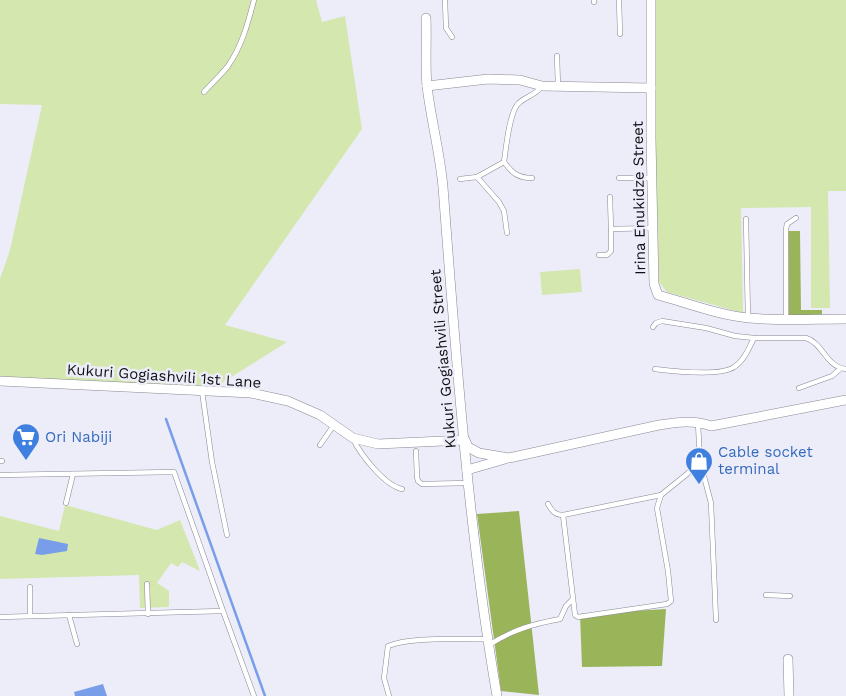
<svg xmlns="http://www.w3.org/2000/svg" width="846" height="696" font-family="'Work Sans',sans-serif">
  <style>
    .green { fill: #d4e7ae }
    .forest { fill: #9ab45a }
    .water { fill: #789eea }
    .lines { fill: none; stroke-linecap: round; stroke-linejoin: round }
    .stream { stroke: #789eea; stroke-width: 2.5 }
    .lane-casing { stroke: #878893; stroke-width: 5.5 }
    .street-casing { stroke: #878893; stroke-width: 10 }
    .lane { stroke: #fff; stroke-width: 4.5 }
    .street { stroke: #fff; stroke-width: 9 }
    .labels { text-anchor: middle; stroke-width: 5; stroke-linejoin: round; paint-order: stroke }
    .street-label { font-size: 15px; fill: #0f0f13; stroke: #ecedf9 }
    .shop-label { font-size: 15px; fill: #366cbe; stroke: #ecedf9; text-anchor: start }
  </style>
  <rect width="100%" height="100%" fill="#ecedf9"/>
  <g class="green">
    <path d="M0,0h316l6,22 23,-6 17,113 -137,196 62,17 -70,44 -217,-8v-99l10,-29 32,-145 -42,-1z"/>
    <path d="M654,0h192v191h-18l2,117h-19v-101l-70,1 2,105 -76,-21 -8,-10 -5,-168z"/>
    <path d="M580,269l2,23 -40,3 -2,-23z"/>
    <path d="M65,505l92,25 23,-10 20,51 -18,-9 -4,5 -7,-4 -14,20 12,8v16l-29,1 -1,-33 -139,4v-63l59,15z"/>
  </g>
  <g class="forest">
    <path d="M788,231h12l1,79h21v7l-33,1z"/>
    <path d="M519,511l20,184 -38,-4 -24,-177z"/>
    <path d="M666,609l-4,57 -80,1 -2,-53z"/>
  </g>
  <g class="water">
    <path d="M39,538l29,6 -1,7 -25,4 -7,-1z"/>
    <path d="M103,684l4,12h-32l-1,-4z"/>
  </g>
  <g class="lines">
    <path class="stream" d="M166,419l99,277"/>
    <g class="lane-casing">
      <g id="lane">
        <path d="M445,0l1,28 6,9"/>
        <path d="M594,0v2"/>
        <path d="M619,0l1,34"/>
        <path d="M557,56l1,30"/>
        <path d="M204,92c8,-9 17,-17 24,-26 14,-20 20,-43 26,-66"/>
        <path d="M504,162c8,11 14,16 28,16"/>
        <path d="M477,177l22,25 5,9 3,22"/>
        <path d="M619,178h33"/>
        <path d="M460,179l17,-2 27,-15c2,-14 5,-46 13,-57 6,-8 18,-9 24,-18"/>
        <path d="M610,197l1,32"/>
        <path d="M746,219l2,99"/>
        <path d="M599,255h8l4,-4v-22l42,-1"/>
        <path d="M786,319v-90l1,-5 9,-6"/>
        <path d="M653,327l3,-4 6,-2 44,7 29,8 19,2h52c17,5 20,29 40,31"/>
        <path d="M655,369c17,2 65,8 79,-2 10,-6 15,-19 20,-29"/>
        <path d="M799,388l33,-12 8,-7"/>
        <path d="M202,391l10,71 15,73"/>
        <path d="M698,423l2,38 11,42 5,117"/>
        <path d="M353,439c8,16 31,46 49,50"/>
        <path d="M320,445l14,-20"/>
        <path d="M416,451l1,26 1,4 4,3 46,-1"/>
        <path d="M0,461h2"/>
        <path d="M0,475l174,-3 49,139 -223,6"/>
        <path d="M66,503l7,-29"/>
        <path d="M548,504c4,7 7,11 15,11l98,-20"/>
        <path d="M563,515l12,100 3,2 89,-13 4,-3 -3,-30 -11,-63 4,-13 26,-21 13,-13"/>
        <path d="M147,584l1,30"/>
        <path d="M30,587v29"/>
        <path d="M766,595l24,1"/>
        <path d="M223,611l31,85"/>
        <path d="M69,615l8,29"/>
        <path d="M489,645c23,-15 44,-21 71,-26l6,-13 6,-6"/>
        <path d="M389,696l-5,-18 4,-32c24,-10 73,-6 100,-7"/>
      </g>
    </g>
    <g class="street-casing">
      <g id="street">
        <path d="M651,0v139l3,145 4,11c30,8 60,20 91,23 32,3 65,1 97,1"/>
        <path d="M426,18c1,22 -1,46 1,68 4,34 13,67 16,101 13,170 25,341 54,509"/>
        <path d="M427,86l61,-7 32,1 22,6 109,2"/>
        <path d="M0,381l251,12 37,8 32,14 33,23 25,6 87,-4 3,7 11,6 30,5 150,-33c19,-3 34,-5 52,1l135,-26"/>
        <path d="M467,470l38,-11"/>
        <path d="M788,659l1,37"/>
      </g>
    </g>
    <use href="#lane" class="lane"/>
    <use href="#street" class="street"/>
  </g>
  <defs>
    <g id="supermarket-pin" transform="scale(1.4375)"><path d="M0 17L-7.5 6A9.5 9.5 0 1 1 7.5 6Z" fill="#3f7fe0" stroke="#ecedf9"/><path d="M-6-5.5h2.5l.6 2H6L4.5 2H-2.5L-4.4-4H-6ZM-1.5 3.2a1.3 1.3 0 1 0 .1 0ZM3 3.2a1.3 1.3 0 1 0 .1 0Z" fill="#fff"/></g>
    <g id="shop-pin" transform="scale(1.4375)"><path d="M0 17L-7.5 6A9.5 9.5 0 1 1 7.5 6Z" fill="#3f7fe0" stroke="#ecedf9"/><path d="M-5-2.5h2.3a2.7 3.5 0 0 1 5.4 0H5L5.5 6h-11ZM-1.5-2.5h3a1.5 2.3 0 0 0-3 0Z" fill="#fff"/></g>
  </defs>
  <g fill-rule="evenodd">
    <use href="#supermarket-pin" x="26" y="437"/>
    <use href="#shop-pin" x="699" y="461"/>
  </g>
  <g class="labels">
    <g class="street-label">
      <text transform="translate(639 198) rotate(-91)" y="5">Irina Enukidze Street</text>
      <text transform="translate(443 359) rotate(-95)" y="5">Kukuri Gogiashvili Street</text>
      <text transform="translate(164 376) rotate(4)" y="5">Kukuri Gogiashvili 1st Lane</text>
    </g>
    <g class="shop-label">
      <text x="45" y="442">Ori Nabiji</text>
      <text x="718" y="457">Cable socket<tspan x="718" dy="17">terminal</tspan></text>
    </g>
  </g>
</svg>
